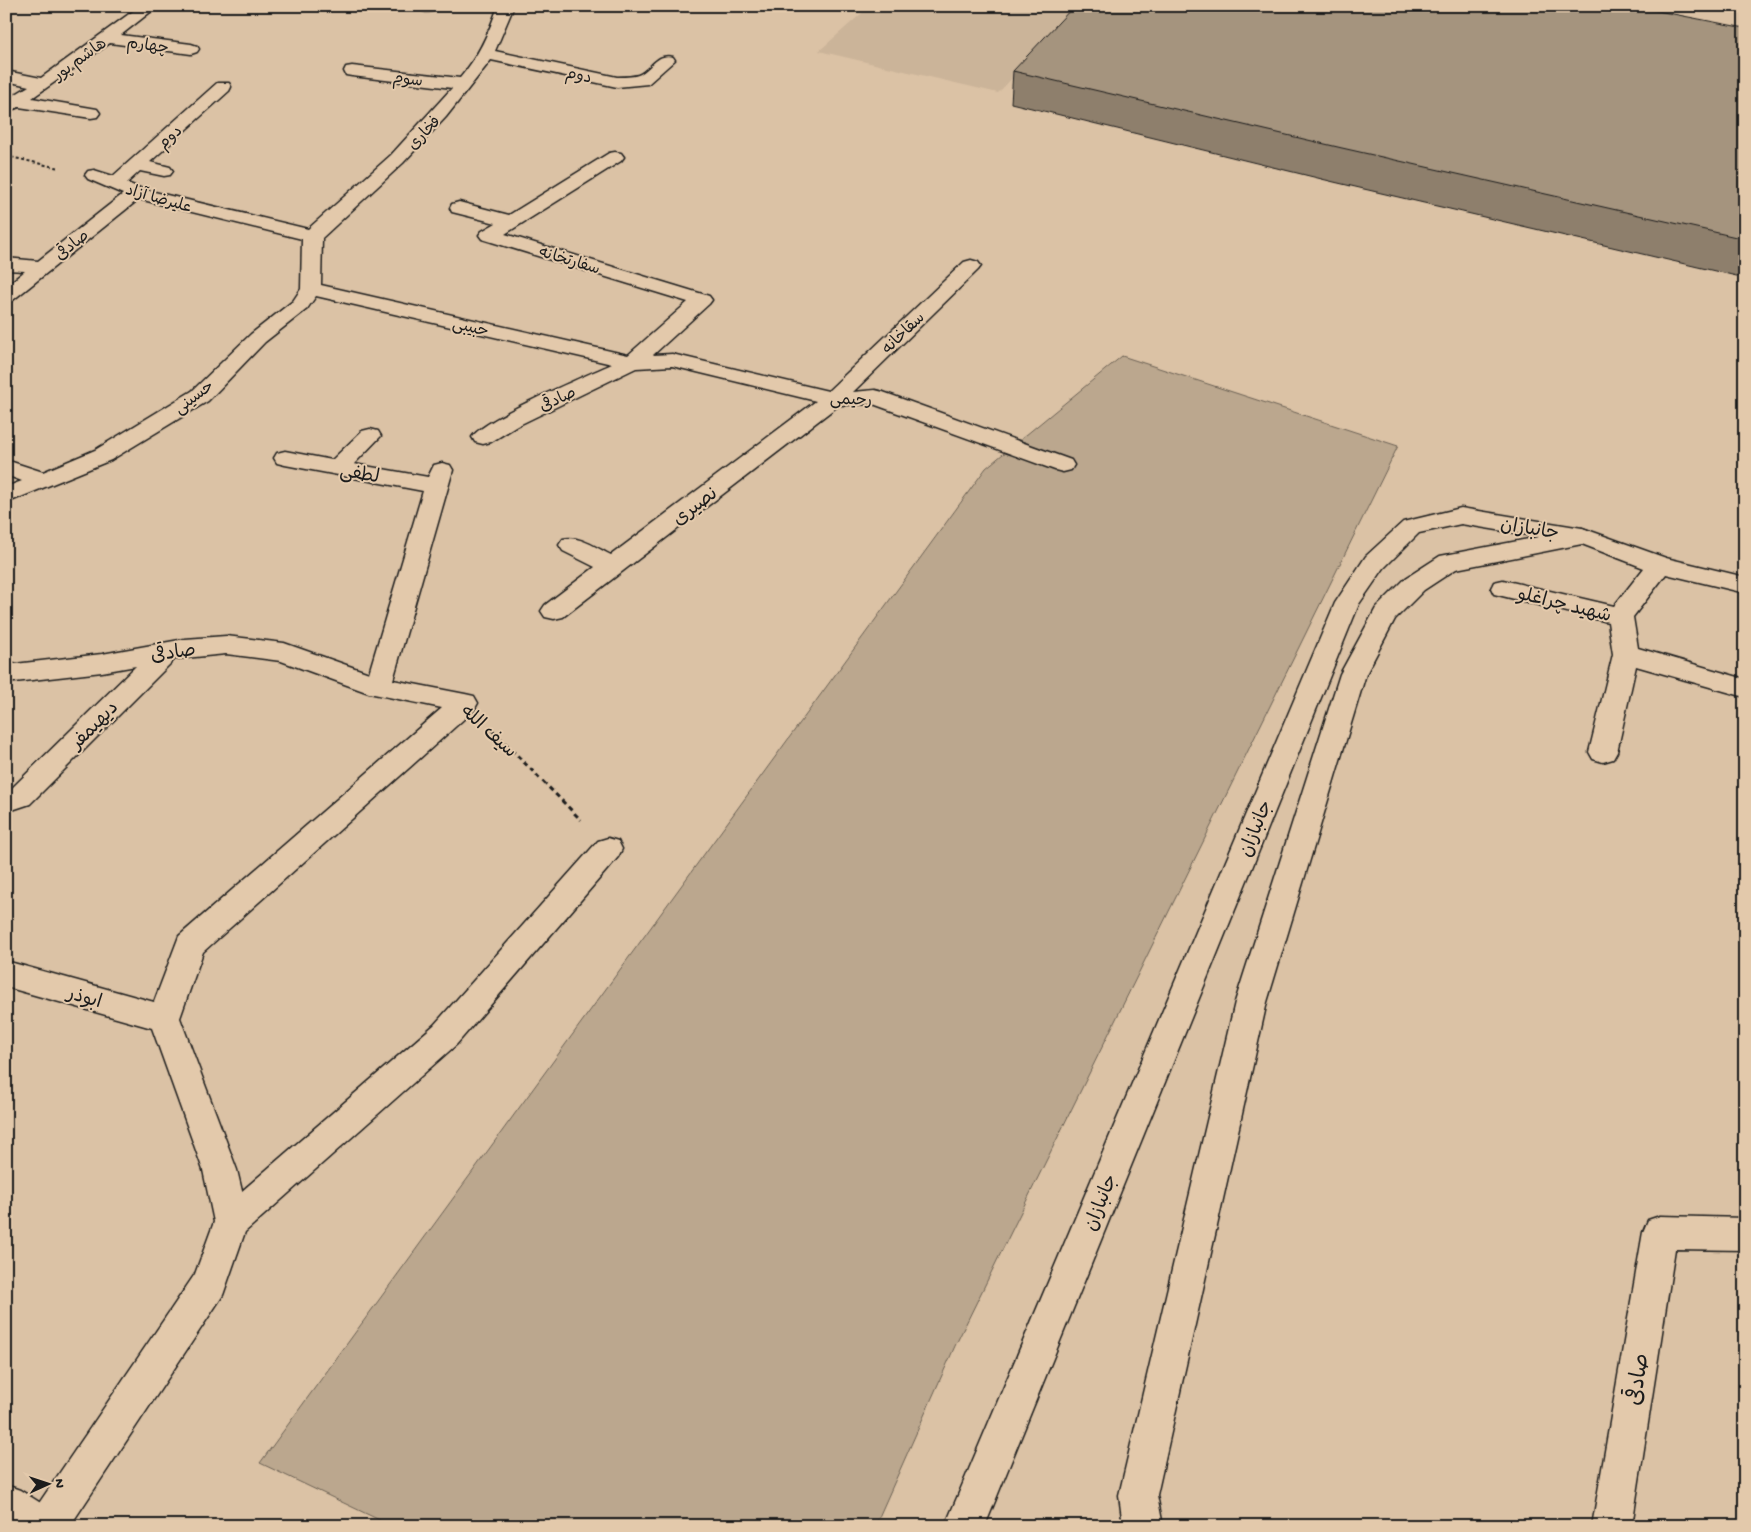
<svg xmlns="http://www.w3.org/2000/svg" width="1751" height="1532" font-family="'Gochi Hand','Playpen Sans Arabic',sans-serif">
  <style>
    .built { fill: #cbb499 }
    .green { fill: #bba78e; stroke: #6c6255 }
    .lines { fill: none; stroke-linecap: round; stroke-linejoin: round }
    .street-casing { stroke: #1c1c1c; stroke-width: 3 }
    .secondary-casing { stroke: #1c1c1c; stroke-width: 3 }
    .path-far1 { stroke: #1c1c1c; stroke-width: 2; stroke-dasharray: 3 2.5; stroke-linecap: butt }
    .path { stroke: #1c1c1c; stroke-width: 3; stroke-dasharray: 5 4; stroke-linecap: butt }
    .street { fill: #e3c9ab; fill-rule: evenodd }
    .secondary { fill: #e3c9ab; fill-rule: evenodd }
    .wall { fill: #8e7f6c; stroke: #1c1c1c }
    .building { fill: #a5947e; stroke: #1c1c1c }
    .labels { text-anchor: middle; stroke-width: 4; stroke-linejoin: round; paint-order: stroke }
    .far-street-label { font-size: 16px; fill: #1c1c1c; stroke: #e3c9ab }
    .street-label { font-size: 19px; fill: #1c1c1c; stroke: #e3c9ab }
    .near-street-label { font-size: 22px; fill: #1c1c1c; stroke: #e3c9ab }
  </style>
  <rect width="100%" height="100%" fill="#dbc2a5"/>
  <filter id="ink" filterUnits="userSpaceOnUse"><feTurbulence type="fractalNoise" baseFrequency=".02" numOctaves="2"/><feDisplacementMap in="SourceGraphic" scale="10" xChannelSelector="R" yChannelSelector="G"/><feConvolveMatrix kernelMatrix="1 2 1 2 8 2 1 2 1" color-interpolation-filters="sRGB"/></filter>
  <g filter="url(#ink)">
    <path class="built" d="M870,6h212l-84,87 -179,-42z"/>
    <path class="green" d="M1122,356l276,90 -443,900 -80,180h-483l-132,-63 726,-995z"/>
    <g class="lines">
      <g class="street-casing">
        <g id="street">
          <path d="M140,6h18l-37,29 70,9 6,2 2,3 -2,3 -6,2 -81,-11 -78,55 65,11 3,4 -3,4 -6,1 -72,-11 -13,5v-12l23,-14 -23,-5v-10l35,7z"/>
          <path d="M421,6h18c-5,6 -10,7 -16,5l-3,-3z"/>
          <path d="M498,6h16l-19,45 122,26c6,0 15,0 21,-2 13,-5 19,-23 35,-18l2,3 -27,24 -31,3 -126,-27 -45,57 -43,46 -81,75 -1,47 307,70 60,-53 -206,-63 -3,-4 3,-4 14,-8 -44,-11 -2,-4 2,-4 7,-2 50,13 100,-62 6,-1 6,1 3,4 -3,4 -116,73 204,62 3,4 -3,4 -56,51 19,-1 156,37 136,-129 7,-2 7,2 3,4 -3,4 -125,122 22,-2 8,2 188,68 3,5 -3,5 -8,2 -8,-2 -182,-66 -34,1 -276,212 -9,2 -9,-2 -4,-6 4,-6 50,-38 -32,-16 -4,-6 4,-6c17,-4 33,9 48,16l205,-154 -144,-35 -36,2 -119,58 -26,16 -8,2 -8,-2 -3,-5c13,-19 113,-61 140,-73l-296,-68 -9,13 -42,33 -57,59 -97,59 -105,43v-16l16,-6 -16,-6v-15l37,12 52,-22 97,-59 59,-57 42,-33 8,-12 1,-50 -163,-40 -126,101 -7,2v-16l19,-15 -19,-1v-12l32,3 85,-67 -35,-15 -3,-4 3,-4 6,-1 19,6 104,-93h12l2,4 -2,4 -79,71 20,5 3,4 -3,4 -6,1 -24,-5 -13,12 15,6 166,40 83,-74 61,-67 -100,-12 -6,-1 -2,-4 2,-4 6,-1 108,12c18,-21 29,-45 38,-72z"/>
          <path d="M370,429l8,2 3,5 -27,28 74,13 6,-12 8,-2 8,2 3,5 -60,210 72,14 9,2 4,7 -4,7 -271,242 -23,66 57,152 5,21 192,-166 164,-184 10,-3 10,3 4,8 -4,8 -162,188 -211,187 -22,63 -153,231h-43l6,-14 162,-238 19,-52 -11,-52 -51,-142 -146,-41v-26l148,41 25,-66 263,-228 -73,-15 -88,-32 -55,-7 -51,5 -145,145 -24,8v-22l5,-1 125,-123 -34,6 -96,11v-18l96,-11 83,-15 41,-3 58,7 85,30 54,-182 -138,-26 -8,-2 -3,-5 3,-5 8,-2 47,9 30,-29z"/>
          <path d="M1582,528l84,30 79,19v16l-79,-19 -33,43 5,31 107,31v18l-109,-31 -19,86 -4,7 -10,3 -10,-3 -4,-7 24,-98 -5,-32 -114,-28 -3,-6 3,-6 9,-2 111,26 30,-38 -70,-27 -4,-5 4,-5z"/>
          <path d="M1660,1216l85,2v32l-70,-1 -43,277h-40l51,-294 5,-12z"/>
        </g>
      </g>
      <g class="secondary-casing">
        <g id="secondary">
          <path d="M1461,508l121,20 8,3 4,5 -4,5 -8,3 -126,25 -32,21 -29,29 -29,55 -99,328 -110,493 6,31h-40l-4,-31 116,-493 105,-328 36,-66 30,-30 34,-22 99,-19 -78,-13 -42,9 -35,35 -25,36 -374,922h-40l390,-923 31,-47 37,-34z"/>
          <path d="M6,1485l14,5 35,22 6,14h-55z"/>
        </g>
      </g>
      <path class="path-far1" d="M6,156l53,12"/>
      <path class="path" d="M492,730l89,90"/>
      <use href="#street" class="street"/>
      <use href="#secondary" class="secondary"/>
    </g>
    <path class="wall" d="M1745,28v250l-411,-96 -323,-79 2,-32z"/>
    <path class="building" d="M1074,6h558l113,22v211l-403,-91 -329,-77z"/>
  </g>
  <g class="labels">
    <g class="far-street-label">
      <text transform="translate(148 44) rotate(8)" y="6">چهارم</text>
      <text transform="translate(79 58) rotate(-36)" y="6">هاشم پور</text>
      <text transform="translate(579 74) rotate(12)" y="6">دوم</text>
      <text transform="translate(408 78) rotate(7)" y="6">سوم</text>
      <text transform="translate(423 132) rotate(-47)" y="6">فخاری</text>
      <text transform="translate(169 136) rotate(-42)" y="6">دوم</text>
      <text transform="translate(159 197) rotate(16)" y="6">علیرضا آزاد</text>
      <text transform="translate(71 244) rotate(-39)" y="6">صادقی</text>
      <text transform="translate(570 259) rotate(17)" y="6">سفارتخانه</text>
      <text transform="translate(471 326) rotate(13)" y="6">حبیبی</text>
      <text transform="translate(902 332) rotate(-44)" y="6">سقاخانه</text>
      <text transform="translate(193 396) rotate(-37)" y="6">حسینی</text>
      <text transform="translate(557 398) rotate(-25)" y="6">صادقی</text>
      <text transform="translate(851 398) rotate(2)" y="6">رحیمی</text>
    </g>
    <g class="street-label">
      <text transform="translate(360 472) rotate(10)" y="7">لطفی</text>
      <text transform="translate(694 505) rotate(-37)" y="7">نصیری</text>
      <text transform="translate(1530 527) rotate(9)" y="7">جانبازان</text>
      <text transform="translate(1565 603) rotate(14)" y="7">شهید چراغلو</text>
      <text transform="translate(173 651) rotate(-8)" y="7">صادقی</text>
      <text transform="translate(93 724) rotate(-45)" y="7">دیهیمفر</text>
      <text transform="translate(490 730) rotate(42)" y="7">سیف الله</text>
      <text transform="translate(1254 828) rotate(-68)" y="7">جانبازان</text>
      <text transform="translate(85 996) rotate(16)" y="7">ابوذر</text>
      <text transform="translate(1099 1202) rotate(-68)" y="7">جانبازان</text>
    </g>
    <g class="near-street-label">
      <text transform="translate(1636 1379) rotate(-81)" y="8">صادقی</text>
    </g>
  </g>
  <rect width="1751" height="1532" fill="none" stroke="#e3c9ab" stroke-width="25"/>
  <rect x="12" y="12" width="1726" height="1507" fill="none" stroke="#1c1c1c" stroke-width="2" filter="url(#ink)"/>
  <g transform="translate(48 1484) rotate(87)" stroke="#e3c9ab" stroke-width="4" paint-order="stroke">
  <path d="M0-4L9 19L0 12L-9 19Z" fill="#1c1c1c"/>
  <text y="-8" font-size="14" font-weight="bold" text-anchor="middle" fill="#1c1c1c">N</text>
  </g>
</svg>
